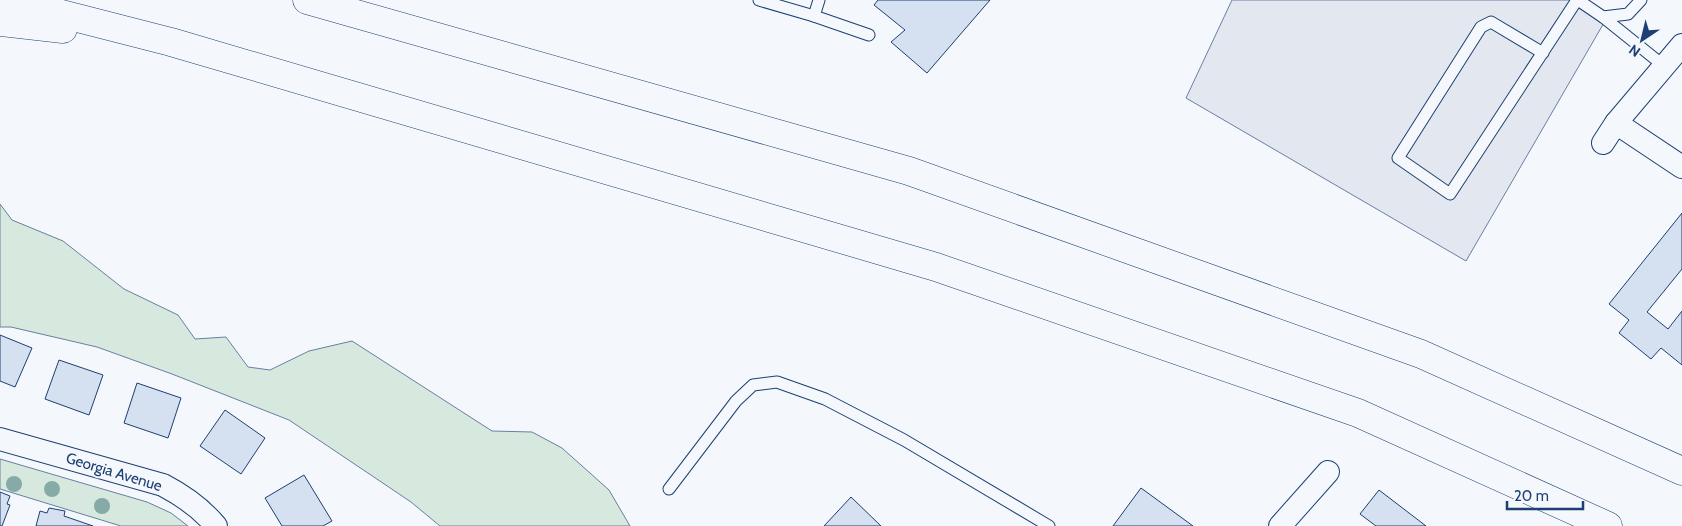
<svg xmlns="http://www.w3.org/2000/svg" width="1682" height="526" font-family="Cabin,sans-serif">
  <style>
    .green { fill: #d7e8df; stroke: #687fa3 }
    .parking { fill: #e3e8f0; stroke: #687fa3 }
    .building { fill: #d5e0f0; stroke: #1d3f73 }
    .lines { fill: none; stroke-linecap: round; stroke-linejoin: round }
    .lane-casing { stroke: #1d3f73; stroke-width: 13 }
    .street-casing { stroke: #1d3f73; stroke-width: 24 }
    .highway-casing { stroke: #1d3f73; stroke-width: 29 }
    .lane { stroke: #f4f7fb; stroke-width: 11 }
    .street { stroke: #f4f7fb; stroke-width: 22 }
    .highway { stroke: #f4f7fb; stroke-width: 28 }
    .tree { fill: #86aba6 }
    .labels { text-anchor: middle; stroke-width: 4; stroke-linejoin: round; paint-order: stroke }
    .street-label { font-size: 15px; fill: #1d3f73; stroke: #f4f7fb }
  </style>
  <rect width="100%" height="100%" fill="#f4f7fb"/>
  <g class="green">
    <path d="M0,204l12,16 51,21 61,48 54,26 17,24 31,-2 22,30 22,3 39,-19 43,-10 140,90 40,1 30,16 47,42 21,36h-190l-29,-24 -122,-82 -117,-46 -75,-27 -86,-20h-11z"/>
    <path d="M0,459l147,43 24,11 17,13h-67l-121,-37z"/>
  </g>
  <path class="parking" d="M1232,0h338l35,21 -139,240 -280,-163z"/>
  <g class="building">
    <path d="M878,0h112l-63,73 -36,-31 14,-12 -31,-25z"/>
    <path d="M1682,213v56l-35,43 21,17 14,-18v54l-21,-17 -10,11 -32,-26 10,-13 -20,-16z"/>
    <path d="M0,335l32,13 -17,39 -15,-6z"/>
    <path d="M59,360l44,15 -14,40 -44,-16z"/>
    <path d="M137,383l44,15 -13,40 -44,-15z"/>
    <path d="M225,410l40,28 -24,36 -41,-28z"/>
    <path d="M304,475l28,46 -9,5h-41l-17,-28z"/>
    <path d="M1141,488l52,38h-80z"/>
    <path d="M1379,490l47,36h-50l-16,-12z"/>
    <path d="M0,492l10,4 -3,8 3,1 -8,21h-2z"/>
    <path d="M851,497l30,29h-57z"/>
    <path d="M49,508l16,3 -1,5 29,10h-57l4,-15 7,2z"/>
  </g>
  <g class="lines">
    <g class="lane-casing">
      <g id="lane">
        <path d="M759,0l55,16"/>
        <path d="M819,0l-5,16 55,19"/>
        <path d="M1578,0l25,17 25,-3 13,-14"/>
        <path d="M1603,17l61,49"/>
        <path d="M1543,53l-52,-31 -10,5 -83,131 52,36 127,-194"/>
        <path d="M669,489l67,-88 17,-16 24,-3 48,17 79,41 145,86"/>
      </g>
    </g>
    <g class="street-casing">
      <g id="street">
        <path d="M1616,123l66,44"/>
        <path d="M1603,143l13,-20 66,-78"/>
        <path d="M0,439l163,46c21,11 38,23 53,41"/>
        <path d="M1280,526l48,-54"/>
      </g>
    </g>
    <g class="highway-casing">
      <g id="highway">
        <path d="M7,0l164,42 765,225 422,146 250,113"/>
        <path d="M307,0l602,171 512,183 261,117"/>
        <path d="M0,22l63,7"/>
      </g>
    </g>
    <use href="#lane" class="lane"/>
    <use href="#street" class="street"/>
    <use href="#highway" class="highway"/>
  </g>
  <g class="tree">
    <circle cx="14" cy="484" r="8"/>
    <circle cx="52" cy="489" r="8"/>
    <circle cx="102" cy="506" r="8"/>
  </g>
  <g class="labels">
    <g class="street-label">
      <text transform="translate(114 472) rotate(17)" y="5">Georgia Avenue</text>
    </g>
  </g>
  <g transform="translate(1642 40) rotate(215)" stroke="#f4f7fb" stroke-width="4" paint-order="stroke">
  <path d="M0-4L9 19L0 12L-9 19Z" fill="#1d3f73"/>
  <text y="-8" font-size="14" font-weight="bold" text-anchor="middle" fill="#1d3f73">N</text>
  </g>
  <path d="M1507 501v8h76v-8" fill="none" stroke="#1d3f73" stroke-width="2.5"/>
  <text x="1514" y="501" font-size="15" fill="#1d3f73" stroke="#f4f7fb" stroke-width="4" paint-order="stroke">20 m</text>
</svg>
